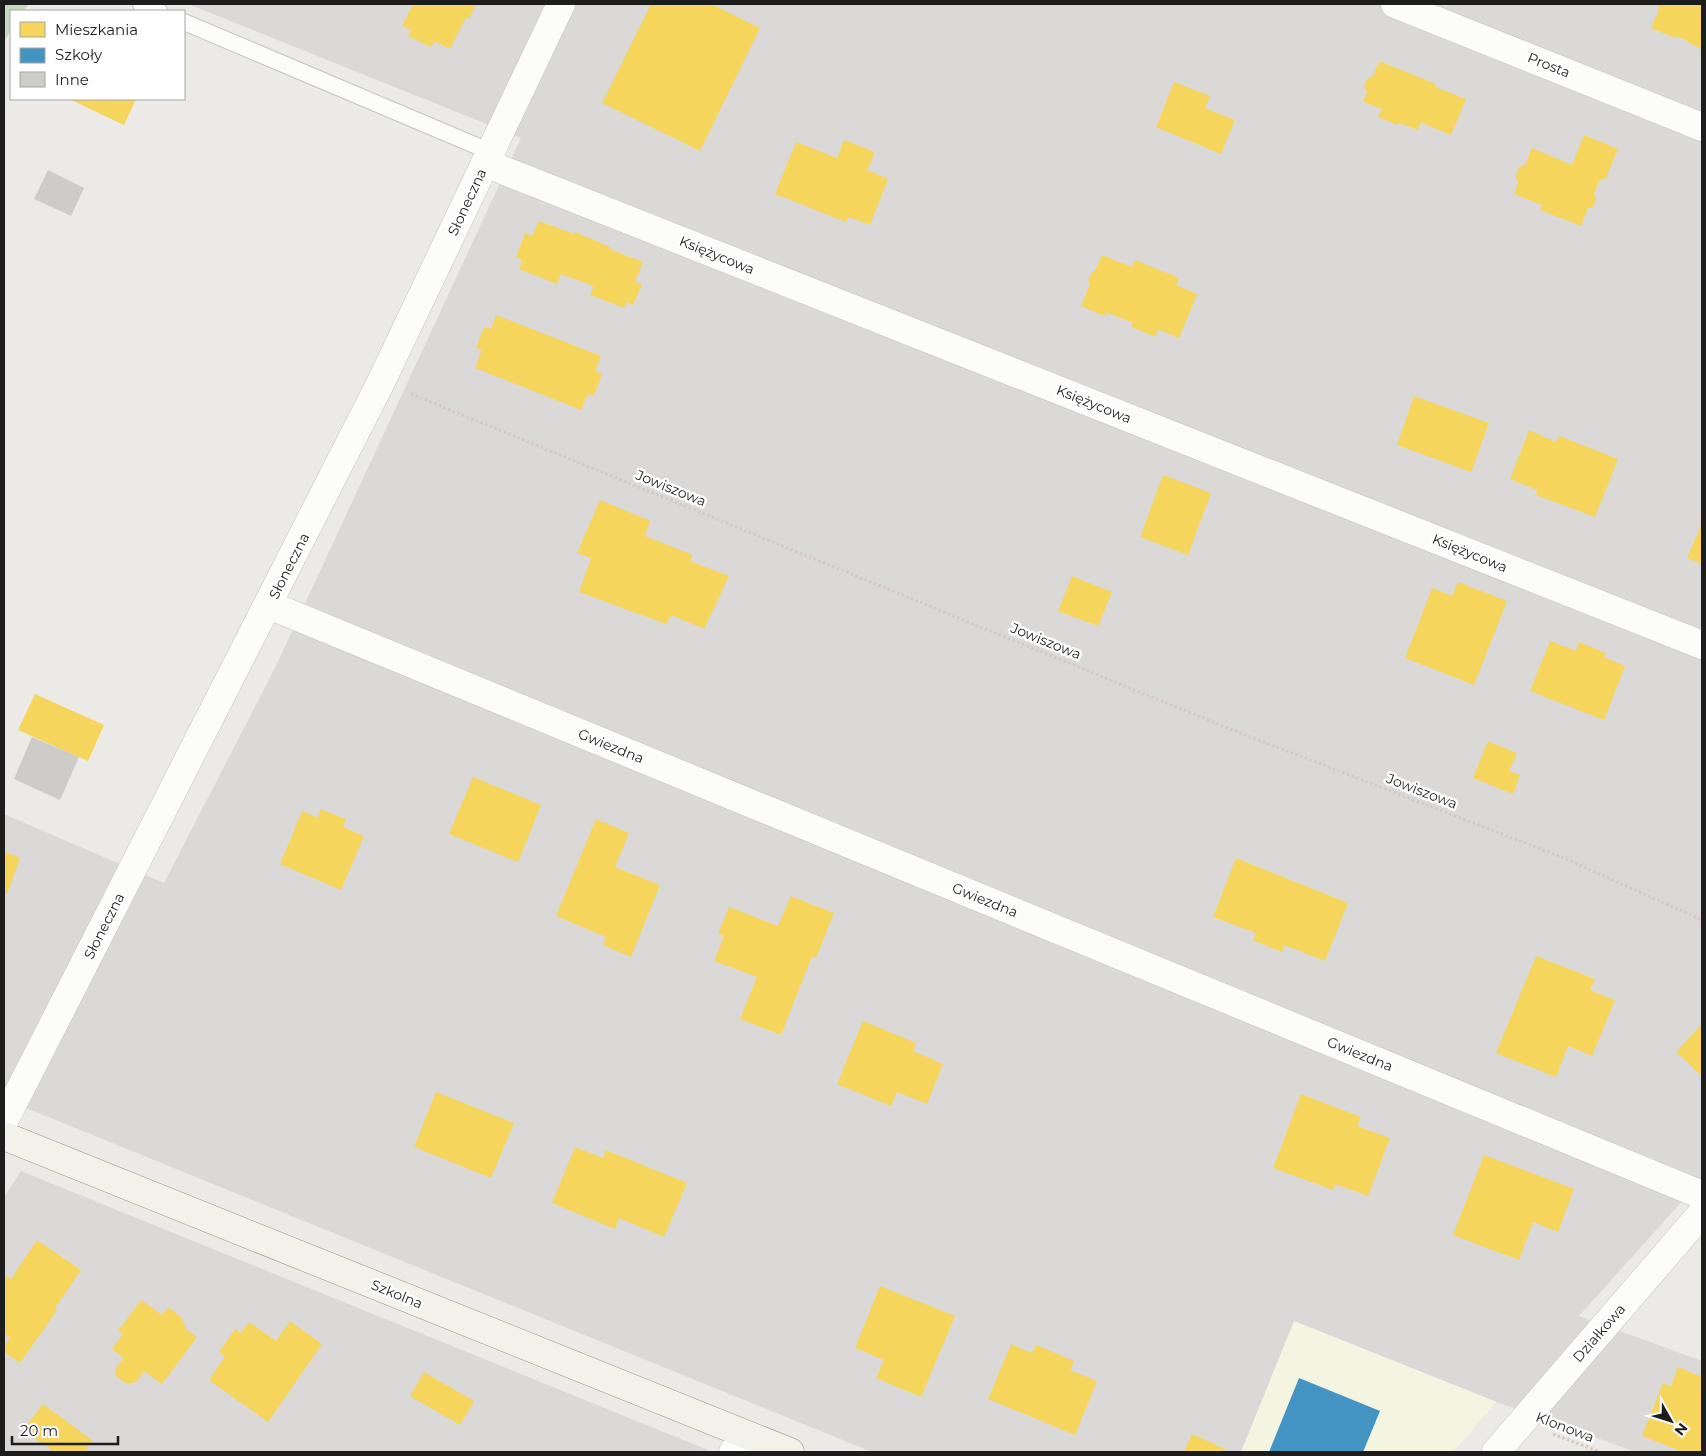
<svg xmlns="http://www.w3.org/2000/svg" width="1706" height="1456" font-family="Montserrat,sans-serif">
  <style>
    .residential { fill: #dbd9d7 }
    .education { fill: #f4f5e1 }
    .forest { fill: #c5dabc }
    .homes { fill: #f6d55c }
    .schools { fill: #4393c3 }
    .building { fill: #ceccc9 }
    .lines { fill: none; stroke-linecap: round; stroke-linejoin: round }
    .lane-casing { stroke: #c4c4c2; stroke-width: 18 }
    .street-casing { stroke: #c4c4c2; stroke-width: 29 }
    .secondary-casing { stroke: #91947f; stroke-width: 29 }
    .path { stroke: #d5c9c6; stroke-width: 3; stroke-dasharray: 2.5 2.5; stroke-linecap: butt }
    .lane { stroke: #fcfcfb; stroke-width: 16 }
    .street { stroke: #fcfcfb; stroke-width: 28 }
    .secondary { stroke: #f2f2ea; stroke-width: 28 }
    .labels { text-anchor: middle; stroke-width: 5; stroke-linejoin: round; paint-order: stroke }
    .street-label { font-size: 14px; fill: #1d1d1d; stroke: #fff }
  </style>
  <rect width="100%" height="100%" fill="#eceae6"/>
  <g class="residential">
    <path d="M188,4h1514v1175l-123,137 123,45v91h-66l-139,-50 -44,50h-581l-868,-353v-285l160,69 112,-217 245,-528z"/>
    <path d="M21,1171l687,279 -2,2h-702v-255z"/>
  </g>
  <path class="education" d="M1294,1321l203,81 -44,50h-212z"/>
  <path class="forest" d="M4,4h25l-5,7h-13v19l-7,12z"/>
  <g class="homes">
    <path d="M413,4h63l-7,15 -3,-2 -16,32 -16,-8 -3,6 -23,-11 3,-6 -9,-4z"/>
    <path d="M651,4h60l49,24 -60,123 -98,-48z"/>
    <path d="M1657,4h45v45l-15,-7 1,-1 -12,-5 -1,2 -24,-10 8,-19z"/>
    <path d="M1379,61l57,23 -1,3 31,12 -15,36 -31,-13 -2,8 -19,-7 -1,2 -20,-8 4,-8 -19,-7 4,-10 -3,-6 3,-7 6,-3z"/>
    <path d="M1174,82l36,14 -5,12 30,12 -14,34 -65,-27z"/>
    <path d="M69,99h67l-12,26z"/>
    <path d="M1584,135l34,14 -13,31 -5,-1 -6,15 2,4 -3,9 -5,1 -7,18 -41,-16 2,-5 -28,-11 4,-11 -2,-7 3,-9 6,-2 7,-17 40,17z"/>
    <path d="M844,140l31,12 -8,18 21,9 -18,46 -21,-8 -3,5 -71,-28 21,-52 41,16z"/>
    <path d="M539,221l35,13 1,-2 35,15 -1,2 34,13 -8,20 7,2 -9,21 -7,-3 -2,6 -34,-13 4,-9 -33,-12 -4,10 -38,-15 3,-9 -6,-3 9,-24 7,3z"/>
    <path d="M1102,255l30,12 3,-7 44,18 -3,7 21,9 -18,44 -21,-9 -2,8 -25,-10 2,-4 -27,-11 -1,4 -24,-10 9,-22 -2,-3 4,-9 3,-1z"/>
    <path d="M496,315l105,41 -6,15 7,3 -8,22 -6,-2 -7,16 -106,-42 7,-18 -6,-2 8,-21 7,2z"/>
    <path d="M1414,396l75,27 -18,49 -74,-27z"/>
    <path d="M1529,430l27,12 3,-6 59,23 -23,58 -59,-22 1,-5 -27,-11z"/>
    <path d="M1163,475l48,18 -23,62 -48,-18z"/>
    <path d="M600,500l50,21 -5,15 48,19 -3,6 39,15 -25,53 -33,-14 -5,9 -87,-32 12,-34 -14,-5z"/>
    <path d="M1702,523v41l-15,-6z"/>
    <path d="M1072,576l40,16 -14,34 -40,-15z"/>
    <path d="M1458,582l49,19 -33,84 -69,-27 27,-70 20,8z"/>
    <path d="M1550,641l26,10 3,-9 27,11 -2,4 21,9 -21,54 -74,-29z"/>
    <path d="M35,694l69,31 -16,36 -70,-31z"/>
    <path d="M1488,741l29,12 -8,18 11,4 -7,19 -40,-16z"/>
    <path d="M473,777l68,28 -23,57 -69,-28z"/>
    <path d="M321,809l25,10 -3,8 21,9 -23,54 -61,-26 22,-53 16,7z"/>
    <path d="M596,819l33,14 -14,34 45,18 -29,72 -28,-12 3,-8 -50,-21z"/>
    <path d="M4,851l16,7 -13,36 -1,-1 -2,5z"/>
    <path d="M1236,858l112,45 -23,58 -41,-16 -2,7 -29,-12 3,-7 -43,-16z"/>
    <path d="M791,896l43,17 -18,45 -4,-2 -31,79 -41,-16 17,-42 -43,-16 10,-25 -6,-2 11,-27 49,19z"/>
    <path d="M1536,956l59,23 -5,11 25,10 -23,56 -24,-10 -12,31 -60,-24z"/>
    <path d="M863,1021l53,22 -3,8 30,13 -16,40 -30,-12 -6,14 -54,-22z"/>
    <path d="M1702,1024v52l-26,-24z"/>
    <path d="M436,1092l78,31 -23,55 -77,-31z"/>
    <path d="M1301,1094l60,23 -4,9 33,12 -22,58 -33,-12 -2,6 -60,-22z"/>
    <path d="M575,1147l28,11 3,-8 81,33 -23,54 -45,-19 -4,11 -63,-26z"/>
    <path d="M1484,1155l90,34 -16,43 -25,-10 -14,38 -66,-25z"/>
    <path d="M37,1240l44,30 -26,38 2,2 -37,53 -16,-11v-5l6,-9 -6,-5v-57l1,-1 6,4z"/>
    <path d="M880,1286l75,30 -34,81 -45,-19 8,-18 -29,-12z"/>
    <path d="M141,1300l21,15 6,-8 13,10 6,13 10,7 -35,47 -18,-13 -8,11 -9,2 -11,-8 -1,-7 9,-11 -12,-9 11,-15 -5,-3z"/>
    <path d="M290,1321l32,23 -54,78 -59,-42 16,-24 -6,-4 16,-23 6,4 8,-11 27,19z"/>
    <path d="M1011,1344l21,9 4,-8 38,16 -4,9 27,11 -22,54 -87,-36z"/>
    <path d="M1678,1367l24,10v75h-19l-41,-16 21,-53 8,3z"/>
    <path d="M424,1372l50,29 -14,24 -50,-29z"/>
    <path d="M43,1404l50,37 -9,11h-30l-31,-22z"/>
    <path d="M1192,1434l33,15 -1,3h-40z"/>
  </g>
  <path class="schools" d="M1299,1378l81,33 -17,41h-94z"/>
  <g class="building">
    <path d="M48,170l36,18 -13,28 -37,-17z"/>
    <path d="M32,737l47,20 -19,43 -46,-21z"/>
  </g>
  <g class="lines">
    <g class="lane-casing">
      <g id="lane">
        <path d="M141,4l18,7"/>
        <path d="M184,22l307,130"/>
      </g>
    </g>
    <g class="street-casing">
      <g id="street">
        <path d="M1395,4l307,123"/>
        <path d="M485,163l1217,482"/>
        <path d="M269,605l1433,590"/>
        <path d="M4,1121l377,-739 180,-378"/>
        <path d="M733,1452l12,-17"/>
        <path d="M1496,1452l206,-239"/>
      </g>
    </g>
    <g class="secondary-casing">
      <path id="secondary" d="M4,1136l786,316"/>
    </g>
    <g class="path">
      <path d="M411,394l819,335 329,127 143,64"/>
      <path d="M1553,1434l47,18"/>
    </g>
    <use href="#lane" class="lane"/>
    <use href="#street" class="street"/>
    <use href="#secondary" class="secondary"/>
  </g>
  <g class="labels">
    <g class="street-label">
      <text transform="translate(1549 65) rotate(22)" y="5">Prosta</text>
      <text transform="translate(467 202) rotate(-65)" y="5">Słoneczna</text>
      <text transform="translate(717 255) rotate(22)" y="5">Księżycowa</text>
      <text transform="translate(1094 404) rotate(22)" y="5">Księżycowa</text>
      <text transform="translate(671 488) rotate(22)" y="5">Jowiszowa</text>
      <text transform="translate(1470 553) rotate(22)" y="5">Księżycowa</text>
      <text transform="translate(289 566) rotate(-63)" y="5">Słoneczna</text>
      <text transform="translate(1046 641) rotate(22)" y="5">Jowiszowa</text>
      <text transform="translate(611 746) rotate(22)" y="5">Gwiezdna</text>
      <text transform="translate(1422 791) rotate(21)" y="5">Jowiszowa</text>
      <text transform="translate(985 900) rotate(22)" y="5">Gwiezdna</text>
      <text transform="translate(104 926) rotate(-63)" y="5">Słoneczna</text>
      <text transform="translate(1360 1054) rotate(22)" y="5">Gwiezdna</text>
      <text transform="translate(397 1294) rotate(22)" y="5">Szkolna</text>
      <text transform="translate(1599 1333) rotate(-49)" y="5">Działkowa</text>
      <text transform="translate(1565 1427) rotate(21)" y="5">Klonowa</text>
    </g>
  </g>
  <rect width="1706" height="1456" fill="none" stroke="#1d1d1d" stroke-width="10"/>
  <rect x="10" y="10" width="175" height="90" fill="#ffffff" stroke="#a5a5a5"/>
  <rect x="20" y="22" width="25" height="15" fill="#f6d55c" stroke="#a5a5a5"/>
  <text x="55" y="35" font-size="15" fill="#1d1d1d">Mieszkania</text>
  <rect x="20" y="48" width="25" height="15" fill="#4393c3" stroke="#a5a5a5"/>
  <text x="55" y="60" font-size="15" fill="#1d1d1d">Szkoły</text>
  <rect x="20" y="72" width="25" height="15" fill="#ceccc9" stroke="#a5a5a5"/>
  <text x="55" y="85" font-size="15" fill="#1d1d1d">Inne</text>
  <g transform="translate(1671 1421) rotate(129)" stroke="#ffffff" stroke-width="4" paint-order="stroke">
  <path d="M0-4L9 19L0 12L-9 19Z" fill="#1d1d1d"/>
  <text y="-8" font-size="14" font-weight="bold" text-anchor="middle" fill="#1d1d1d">N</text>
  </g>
  <path d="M12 1436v8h106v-8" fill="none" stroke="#1d1d1d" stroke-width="2.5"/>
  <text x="20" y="1436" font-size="15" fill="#1d1d1d" stroke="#ffffff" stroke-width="4" paint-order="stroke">20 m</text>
</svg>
